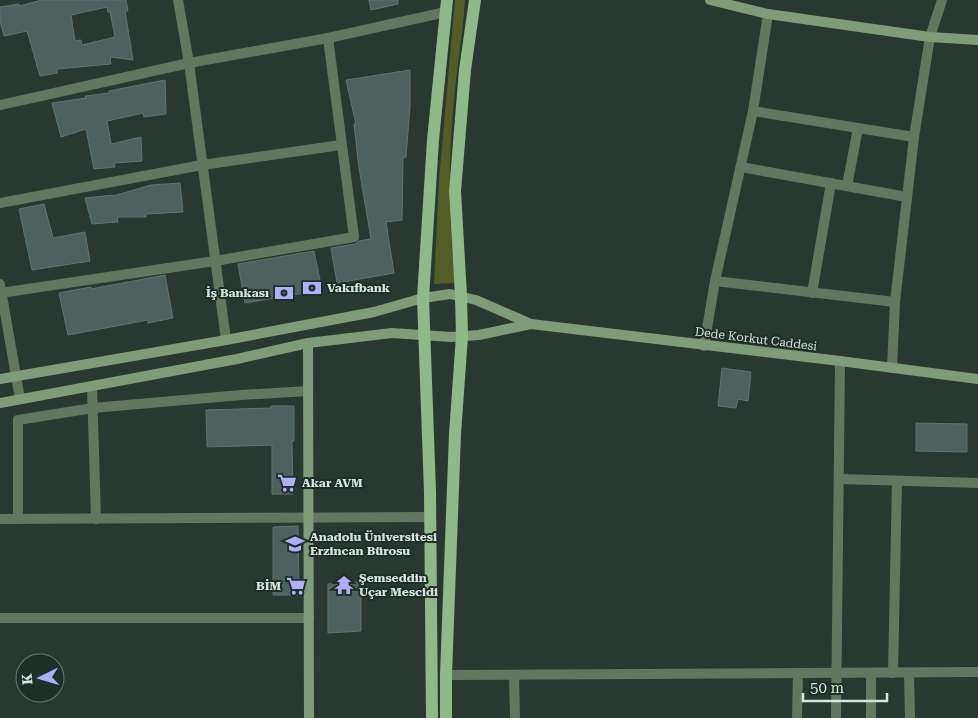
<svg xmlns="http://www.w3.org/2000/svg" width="978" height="718" font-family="'Roboto Serif',serif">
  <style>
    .green { fill: #545d27 }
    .building { fill: #4d615f; stroke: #617574; fill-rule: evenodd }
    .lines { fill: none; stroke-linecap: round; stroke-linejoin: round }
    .street { stroke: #637760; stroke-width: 10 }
    .secondary { stroke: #7d9d78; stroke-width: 10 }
    .primary { stroke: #90b98a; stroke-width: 12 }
    .labels { text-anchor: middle; stroke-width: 4; stroke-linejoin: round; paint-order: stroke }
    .poi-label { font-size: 12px; font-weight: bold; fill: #d9e2de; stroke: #1f2f28; text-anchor: start }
    .street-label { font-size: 12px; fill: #d9e2de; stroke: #1f2f28 }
  </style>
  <rect width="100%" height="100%" fill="#293932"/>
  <path class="green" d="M455,0h10c-2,33 -8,66 -11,99 -6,63 -6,121 1,184l-21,1 5,-104z"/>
  <g class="building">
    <path d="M42,0h84l2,11h-3l8,49 -23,-3 1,7 -54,5v4l-17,3 -13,-45 -23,5 -4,-15v-14l19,-3v2zM107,7l1,5h2l5,25 -33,8 -1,-5 -6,1 -4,-26z"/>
    <path d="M369,0h29v4l-27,6z"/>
    <path d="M410,70v36l-4,51 -3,1 -1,62 -16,2 8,51 -57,10 -6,-35 24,-4 4,-3 12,-2 -12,-71 -5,-44h2l-10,-44z"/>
    <path d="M165,80l1,34 -22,3 -1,-4 -36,8 4,23 30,-7 1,24 -28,2 1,4 -21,2 -8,-40 -25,8 -9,-34 34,-5 -1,-2 24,-3v-2z"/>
    <path d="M180,183l3,29 -37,2v3h-29l1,5 -26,2 -7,-26 28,-3v1l38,-11z"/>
    <path d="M44,204l9,34 32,-6 5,29 -58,9 -13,-61z"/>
    <path d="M314,251l8,39 -77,13 -7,-39z"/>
    <path d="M165,275l8,43 -25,5v-3l-80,15 -9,-42 32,-6v2z"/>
    <path d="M722,368l29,4 -3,29 -10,-2 -2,9 -18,-2z"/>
    <path d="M271,406h23v35h-2l1,53h-21v-49l-65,2 -1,-37 65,-2z"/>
    <path d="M916,423l51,1v28l-51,-1z"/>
    <path d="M298,526l1,69h-26v-68z"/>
    <path d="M361,582v49l-33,2v-49z"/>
  </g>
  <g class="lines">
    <g class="street">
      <path d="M178,0l11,63 37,277"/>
      <path d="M0,105l189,-42 139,-25 118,-26"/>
      <path d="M753,111l161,26"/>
      <path d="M741,167l166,30"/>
      <path d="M847,186l11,-58"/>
      <path d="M0,203l202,-38 139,-20"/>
      <path d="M715,281l180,21"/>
      <path d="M0,284l20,115"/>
      <path d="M0,293l215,-32 139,-24 -26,-199"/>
      <path d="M812,293l19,-110"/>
      <path d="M704,346l11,-65 38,-170 15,-97"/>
      <path d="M892,368l3,-66 19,-165 16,-100 12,-37"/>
      <path d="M92,386l4,133"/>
      <path d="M840,479l138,4"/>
      <path d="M0,519l430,-2"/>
      <path d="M18,519v-99l75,-12 148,-13 67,-4"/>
      <path d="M0,618h309"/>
      <path d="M871,673v45"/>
      <path d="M893,673l4,-192"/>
      <path d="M909,673l1,45"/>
      <path d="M446,675l532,-3"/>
      <path d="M514,675l1,43"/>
      <path d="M797,718l1,-44"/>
      <path d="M836,718l4,-357"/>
    </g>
    <g class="secondary">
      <path d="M710,0l58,14 162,23 48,3"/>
      <path d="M308,343l1,375"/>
      <path d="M0,379l226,-39 148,-28 49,-14 27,-4 26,6 55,24 309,37 138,18"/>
      <path d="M0,403l237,-44 71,-16 84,-10 59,4 28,-2 52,-11"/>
    </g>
    <g class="primary">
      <path d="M432,718l-2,-226 -7,-194 10,-158 14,-140"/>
      <path d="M446,718v-43l9,-241 7,-98 -1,-40 -6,-105 10,-121 10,-70"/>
    </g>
  </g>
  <defs>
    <g id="bank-bare" transform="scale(1.5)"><path d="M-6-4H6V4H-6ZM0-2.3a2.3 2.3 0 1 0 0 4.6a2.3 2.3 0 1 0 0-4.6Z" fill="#b2adf9" stroke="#1f2f28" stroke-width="2.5" paint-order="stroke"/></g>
    <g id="supermarket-bare" transform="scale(1.5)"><path d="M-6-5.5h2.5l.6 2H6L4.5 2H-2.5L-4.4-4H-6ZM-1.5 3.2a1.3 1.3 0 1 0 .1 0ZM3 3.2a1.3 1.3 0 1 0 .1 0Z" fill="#b2adf9" stroke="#1f2f28" stroke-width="2.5" paint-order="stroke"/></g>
    <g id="university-bare" transform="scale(1.5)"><path d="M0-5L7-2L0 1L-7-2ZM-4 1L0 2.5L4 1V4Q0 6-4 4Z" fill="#b2adf9" stroke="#1f2f28" stroke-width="2.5" paint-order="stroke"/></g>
    <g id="temple-bare" transform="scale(1.5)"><path d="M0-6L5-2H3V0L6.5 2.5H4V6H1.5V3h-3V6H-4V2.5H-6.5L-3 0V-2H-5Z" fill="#b2adf9" stroke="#1f2f28" stroke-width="2.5" paint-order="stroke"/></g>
  </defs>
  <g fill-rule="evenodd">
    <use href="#bank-bare" x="312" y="288"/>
    <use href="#bank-bare" x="284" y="293"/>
    <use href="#supermarket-bare" x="287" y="483"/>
    <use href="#university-bare" x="295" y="544"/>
    <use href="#temple-bare" x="344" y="585"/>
    <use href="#supermarket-bare" x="296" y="586"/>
  </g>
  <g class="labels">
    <g class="poi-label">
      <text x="327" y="292">Vakıfbank</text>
      <text x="269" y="297" text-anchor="end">İş Bankası</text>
      <text x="302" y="487">Akar AVM</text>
      <text x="310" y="541">Anadolu Üniversitesi<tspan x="310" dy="14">Erzincan Bürosu</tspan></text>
      <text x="359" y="582">Şemseddin<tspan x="359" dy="14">Uçar Mescidi</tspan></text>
      <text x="281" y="590" text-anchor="end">BİM</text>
    </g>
    <g class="street-label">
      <text transform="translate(756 339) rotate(7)" y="4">Dede Korkut Caddesi</text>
    </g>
  </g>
  <g transform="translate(40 678) rotate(265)"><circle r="24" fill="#1f2f28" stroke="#697771"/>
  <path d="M0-4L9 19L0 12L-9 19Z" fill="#b2adf9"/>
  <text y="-8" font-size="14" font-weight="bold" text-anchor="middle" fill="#d9e2de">K</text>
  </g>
  <path d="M803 693v8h84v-8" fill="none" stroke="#d9e2de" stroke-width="2.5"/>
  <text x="810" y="693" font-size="15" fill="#d9e2de" stroke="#1f2f28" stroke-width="4" paint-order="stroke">50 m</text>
</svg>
